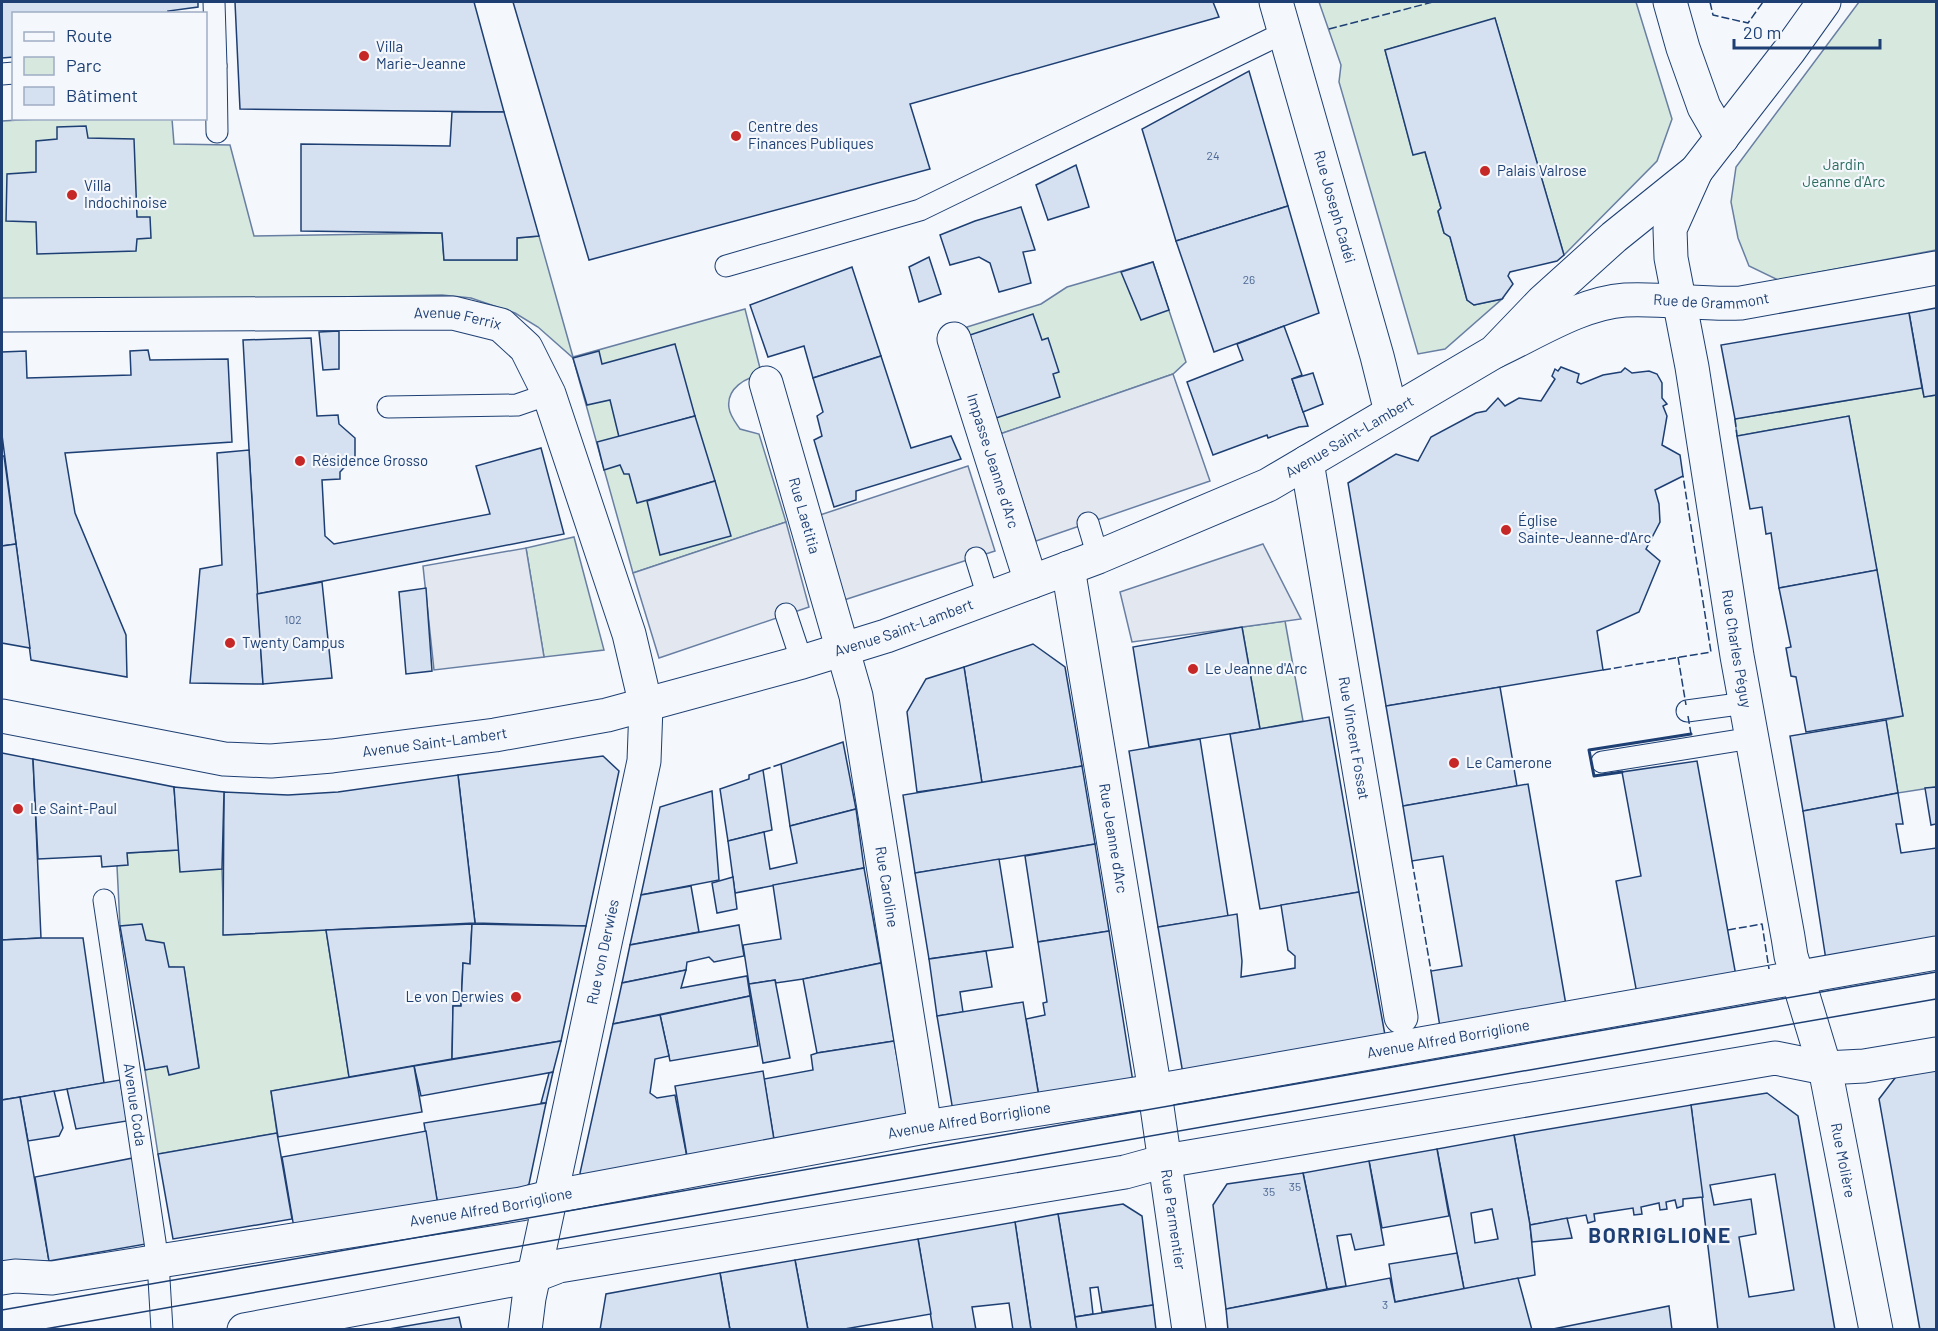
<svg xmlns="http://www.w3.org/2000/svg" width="1938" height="1331" font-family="Barlow,sans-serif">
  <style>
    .green { fill: #d7e8df; stroke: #687fa3; stroke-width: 1.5 }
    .parking { fill: #e3e8f0; stroke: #687fa3; stroke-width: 1.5 }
    .building { fill: #d5e0f0; stroke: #1d3f73; stroke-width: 1.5; fill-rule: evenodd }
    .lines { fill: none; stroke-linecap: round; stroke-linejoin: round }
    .lane-casing { stroke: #1d3f73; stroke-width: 23 }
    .street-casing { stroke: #1d3f73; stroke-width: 35 }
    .secondary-casing { stroke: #1d3f73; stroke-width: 35 }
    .lane { stroke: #f4f7fb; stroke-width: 21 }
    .street { stroke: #f4f7fb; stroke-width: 33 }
    .secondary { stroke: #f4f7fb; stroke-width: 33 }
    .tram { stroke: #1d3f73; stroke-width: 1.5 }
    .fence { stroke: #1d3f73; stroke-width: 1.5; stroke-dasharray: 8 3; stroke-linecap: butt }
    .wall { stroke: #1d3f73; stroke-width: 3 }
    .poi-dot { fill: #c62828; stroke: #f4f7fb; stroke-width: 2 }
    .labels { text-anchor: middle; stroke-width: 4.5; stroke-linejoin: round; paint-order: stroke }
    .number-label { font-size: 12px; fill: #4b6792 }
    .poi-label { font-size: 15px; fill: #1d3f73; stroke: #f4f7fb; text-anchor: start }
    .park-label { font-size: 15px; fill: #2c6c60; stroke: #f4f7fb }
    .street-label { font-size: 15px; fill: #1d3f73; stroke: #f4f7fb }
    .district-label { font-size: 21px; font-weight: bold; letter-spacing: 1.5px; fill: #1d3f73; stroke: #f4f7fb }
  </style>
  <rect width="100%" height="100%" fill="#f4f7fb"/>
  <g class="green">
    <path d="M1319,2h317l36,117 -15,42 -93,94 -69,-236 -110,31 28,104 12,-2 16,56 -3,4 6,21 6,4 17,63 7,5 28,-6 -57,50 -27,5 -79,-272 2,-17z"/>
    <path d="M1859,2h77v248l-158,30 -29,-14 -11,-28 -7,-36 5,-35z"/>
    <path d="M56,118l116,1 2,25 56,1 24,91 188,-3 2,27h73v-22l22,-2 34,121 172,-48 17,67c-16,0 -36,13 -33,32 1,8 7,15 11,21l19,5 27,88 -153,51 -60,-215 -35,-31 -23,-14 -44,-15 -29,-3 -440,8v-182z"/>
    <path d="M1153,262l33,100 -13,12 -173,60 -33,-107 74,-23 26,-17z"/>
    <path d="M1922,388l2,9 12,-2v392l-38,6 -12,-73 17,-4 -54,-300 -112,20 -2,-17z"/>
    <path d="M574,537l30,113 -60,7 -18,-109z"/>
    <path d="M1285,621l18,100 -43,8 -18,-102z"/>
    <path d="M179,850l43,19 2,66 102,-5 23,147 -78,14 6,42 -119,21 -13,-84 22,-4 2,8 30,-7 -15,-99 -15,-1 -49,-41 -3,-60 10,-13z"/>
  </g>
  <g class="parking">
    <path d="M1173,374l37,107 -174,60 -36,-107z"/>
    <path d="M968,466l27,85 -151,49 -27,-84z"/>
    <path d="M786,522l23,85 -150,51 -26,-85z"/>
    <path d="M1263,544l38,75 -169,23 -12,-50z"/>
    <path d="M526,548l18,109 -110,13 -11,-104z"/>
  </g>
  <g class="building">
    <path d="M2,2h196v5l-30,4 1,3h-155v43l-12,1z"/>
    <path d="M235,2h239l30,110 -264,-3z"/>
    <path d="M513,2h700l6,15 -309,87 20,65 -341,91z"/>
    <path d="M1495,18l69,237 -7,6 -47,11 -2,4 5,8 -11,15 -28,6 -7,-5 -17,-63 -6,-4 -6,-22 3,-3 -16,-56 -12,3 -28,-105z"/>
    <path d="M1249,71l39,135 -112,35 -34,-112z"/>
    <path d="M452,112h52l35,124 -22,2v22h-73l-2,-27 -141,-2v-87l149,2z"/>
    <path d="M86,126l2,12 46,1 3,78h13l1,21 -14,1 -1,12 -99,3 -1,-32 -30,-1 1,-47 29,-2v-31l21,-2v-12z"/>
    <path d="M1076,165l13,42 -41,13 -12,-35z"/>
    <path d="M1288,206l31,107 -105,39 -38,-111z"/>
    <path d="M1021,207l14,43 -12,2 8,31 -32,9 -9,-29 -11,-6 -29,8 -10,-30 35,-14z"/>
    <path d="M929,257l12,37 -22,8 -10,-35z"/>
    <path d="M1153,262l16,48 -28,10 -20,-48z"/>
    <path d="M852,267l29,89 -68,22 -9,-32 -36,11 -18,-52z"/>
    <path d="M1936,308v87l-12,2 -15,-84z"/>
    <path d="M1909,313l13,75 -187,31 -14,-74z"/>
    <path d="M1033,314l9,26 6,-2 11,34 -6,2 7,23 -64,21 -26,-83z"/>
    <path d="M1284,326l18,49 -10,4 16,47 -9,1 -31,11 -1,-3 -54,20 -26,-73 56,-22 -6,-16z"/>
    <path d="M339,331v38l-16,1 -4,-38z"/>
    <path d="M311,338l6,78 21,-1 1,9 16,14v18l-15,16v7l-18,1 3,56 9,8 156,-30 -14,-48 65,-18 23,86 -307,60 -14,-254z"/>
    <path d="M675,344l20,72 -76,21 -9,-37 -23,5 -14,-47 26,-7 3,13z"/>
    <path d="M148,350l2,10 78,-1 4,83 -167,11 10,60 51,122 1,42 -96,-17 -29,-225v-83l24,-1 1,27 104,-3 -1,-24z"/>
    <path d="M881,356l30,92 40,-12 10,23 -105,32v9l-22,7 -20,-67 8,-4 -5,-20 6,-4 -10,-34z"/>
    <path d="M1561,367l18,7 -2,8 4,2 22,-9 18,-3 4,-4 7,5 17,-2 8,3 5,9v15l5,6 -4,2 4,10 -5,29 18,10 3,21 -28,14 4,14 1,18 -14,27 14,12 -21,51 -42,19 6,39 -217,36 -38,-223 48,-29 22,7 13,-24 45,-24 10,-2 12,-13 7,8 14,-8 22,3 14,-22 -3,-3 3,-7 3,2z"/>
    <path d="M1313,373l10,31 -20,8 -11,-33z"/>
    <path d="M695,416l20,65 -78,22 -8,-29h-5l-4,-9 -16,5 -7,-28z"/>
    <path d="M1849,416l28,154 -98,18 -8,-55 -5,1 -4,-27 -12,2 -13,-73z"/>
    <path d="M249,450l14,234 -73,-1 10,-114 22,-4 -5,-112z"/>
    <path d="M2,456h2l12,88 -14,2z"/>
    <path d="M715,481l16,55 -71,19 -13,-54z"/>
    <path d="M16,544l14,104 -28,-5v-97z"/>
    <path d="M1877,570l26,146 -97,16 -10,-55 -5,-1 -5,-28 5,-1 -12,-59z"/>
    <path d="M322,582l10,96 -69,6 -6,-90z"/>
    <path d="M426,588l6,83 -26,3 -7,-82z"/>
    <path d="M1242,627l18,102 -111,18 -16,-100z"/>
    <path d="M1033,644l32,23 17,99 -100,17 -18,-116z"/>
    <path d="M964,667l18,116 -65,9 -10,-80 19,-33z"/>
    <path d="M1500,687l17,99 -114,20 -17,-100z"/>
    <path d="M1329,717l30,175 -99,17 -30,-175z"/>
    <path d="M1886,720l12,73 -95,18 -13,-75z"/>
    <path d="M1200,739l28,177 -70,11 -29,-176z"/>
    <path d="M843,742l13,67 -66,17 -9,-62z"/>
    <path d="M2,753l31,6 8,179 -39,2z"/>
    <path d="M603,756l16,15 -33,155 -111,-3 -17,-148z"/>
    <path d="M33,759l141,28 5,63 -52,3 1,12 -26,2 -1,-11 -63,3z"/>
    <path d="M1697,761l39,215 -99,18 -21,-113 25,-5 -19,-104z"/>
    <path d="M1082,766l13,78 -180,29 -12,-78z"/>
    <path d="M763,770l9,60 -44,11 -8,-52 29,-10v-4z"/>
    <path d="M458,775l17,148 -252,12 1,-143 64,3 50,-3z"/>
    <path d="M1528,784l38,221 -126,22 -9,-56 31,-5 -19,-110 -31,5 -9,-55z"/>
    <path d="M174,787l50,5 -2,77 -42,3z"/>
    <path d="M1936,787v37l-5,1 -6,-37z"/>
    <path d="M712,791l7,89 -78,15 19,-88z"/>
    <path d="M1898,793l5,31h-7l5,29 35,-5v94l-110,18 -23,-149z"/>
    <path d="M856,809l8,59 -129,25 -7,-52 36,-9 6,37 27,-6 -7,-37z"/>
    <path d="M1095,844l14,87 -71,11 -13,-86z"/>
    <path d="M999,859l14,88 -84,12 -14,-86z"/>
    <path d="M864,868l17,95 -78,16 -27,4 -1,-3 -26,4 -6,-39 38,-6 -8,-54z"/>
    <path d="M733,877l4,32 -20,4 -5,-30z"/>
    <path d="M691,886l8,46 -69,13 11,-50z"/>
    <path d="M1359,892l26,143 -202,39 -25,-147 79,-13 5,47 -1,16 54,-9v-12l-7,-6 -7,-45z"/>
    <path d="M142,924l4,16 18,3 5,24h15l15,101 -30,7 -2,-9 -22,4 -25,-144z"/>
    <path d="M472,924l-2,40 -7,-1 -2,43h-8l-1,53 -103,18 -23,-147z"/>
    <path d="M472,924l114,2 -25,115 -109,18 1,-53h8l2,-43 7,1z"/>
    <path d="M739,925l5,31 -30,6 -5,-5 -22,5 -1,8 -64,13 8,-38z"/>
    <path d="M1109,931l24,151 -94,15 -13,-78 19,-4 -2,-12 4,-1 -9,-60z"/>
    <path d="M41,938h42l21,145 -102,17v-160z"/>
    <path d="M986,951l6,36 -32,5 3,20 -26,4 -8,-57z"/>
    <path d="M881,963l13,78 -77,12 -14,-74z"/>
    <path d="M686,970l-5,18 66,-12 3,20 -137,28 9,-41z"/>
    <path d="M775,980l15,78 -27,5 -14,-79z"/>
    <path d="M750,996l8,50 -88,15 -10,-46z"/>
    <path d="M1023,1002l16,95 -86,14 -16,-95z"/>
    <path d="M660,1015l9,41 -14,3 -5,34 7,5 18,-3 13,67 -103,19 -5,-8 33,-149z"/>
    <path d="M561,1041l-8,31 -132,24 -7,-30z"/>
    <path d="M894,1041l15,81 -134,24 -11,-67 49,-9 -2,-15 6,-2z"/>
    <path d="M1936,1063v267h-16l-41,-231 23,-30z"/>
    <path d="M414,1066l8,46 -144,25 -7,-46z"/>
    <path d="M763,1071l12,75 -87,16 -13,-76z"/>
    <path d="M553,1072l-7,31h-5l8,-30z"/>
    <path d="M120,1080l7,41 -51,8 -9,-40z"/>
    <path d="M54,1091l9,37 -4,8 -31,5 -8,-44z"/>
    <path d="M1767,1093l31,23 37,214h-117l-27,-225zM1775,1174l19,116 -45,7 -10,-60 17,-3 -5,-35 -37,6 -4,-20z"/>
    <path d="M20,1097l29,164 -47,8v-169z"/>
    <path d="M546,1103l-17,81 -16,15 -74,13 -15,-89z"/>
    <path d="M1691,1105l12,92 -20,2v7l-6,2 -2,-8 -9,2 1,7 -7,1 -1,-7 -18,4 1,7 -8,1 -1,-7 -39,6 1,7 -7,2 -2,-8 -56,10 -16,-90z"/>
    <path d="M426,1131l13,81 -144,22 -13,-77z"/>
    <path d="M277,1133l15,86 -119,20 -15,-85z"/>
    <path d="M1514,1135l16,90 5,50 -71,14 -27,-140zM1492,1209l6,30 -23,4 -4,-30z"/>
    <path d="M1437,1149l12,67 -67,12 -13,-67z"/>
    <path d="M133,1158l13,86 -97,17 -14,-84z"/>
    <path d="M1369,1161l15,84 -29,5 -4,-16 -14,2 9,50 -19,3 -24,-116z"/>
    <path d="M1303,1173l24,116 -101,20 -13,-104 14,-21z"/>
    <path d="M1123,1204l19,12 11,89 -51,7 -4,-25 -8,1 3,26 -18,3 -17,-103z"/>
    <path d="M1058,1214l19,116h-46l-16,-108z"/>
    <path d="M1567,1218l5,20 -40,4 -2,-17z"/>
    <path d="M1015,1222l16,108h-18l-4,-27 -37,4 4,23h-43l-15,-91z"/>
    <path d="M918,1239l13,75 -92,16h-31l-13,-70z"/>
    <path d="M1457,1253l7,36 -69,13 -6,-38z"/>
    <path d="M795,1260l13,70h-78l-10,-57z"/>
    <path d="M720,1273l10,57h-130l6,-36z"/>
    <path d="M1390,1278l5,24 123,-24 14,52h-304l-2,-21z"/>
    <path d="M1153,1305l3,25h-79l-2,-13z"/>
    <path d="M1669,1306l3,24h-124z"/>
    <path d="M459,1317l3,13h-79z"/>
  </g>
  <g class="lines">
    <g class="lane-casing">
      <g id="lane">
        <path d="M206,66h10l-2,-64"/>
        <path d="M216,66l1,66"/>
        <path d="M2,74l12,-1"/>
        <path d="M726,266l194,-56 365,-178"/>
        <path d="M388,407l129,-2 32,-11"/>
        <path d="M1088,523l10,34"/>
        <path d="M976,558l12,39"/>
        <path d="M786,614l16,48"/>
        <path d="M1687,711l59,-8"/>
        <path d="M1602,762l150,-24"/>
        <path id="s1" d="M104,900l54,362 4,68"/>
      </g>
    </g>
    <g class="street-casing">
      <g id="street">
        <path id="s2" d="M1276,2l101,354 14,56"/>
        <path d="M1670,2l13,46 21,59 18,31"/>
        <path id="s3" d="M1696,171l-26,58 1,29 21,109 45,289 51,281 3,19 34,112 51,262"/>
        <path id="s4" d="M2,315l451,-2 48,12 25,23 23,46 80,240 17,72 -2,55 -115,537 -4,32"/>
        <path id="s5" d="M954,339l77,243"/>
        <path id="s6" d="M1496,351c39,-18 85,-48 129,-51 39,-2 77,5 116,3l195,-35"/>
        <path id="s7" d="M766,383l90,313 69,431"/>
        <path id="s8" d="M1307,462l94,555"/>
        <path id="s9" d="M1068,568l85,511 36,251"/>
        <path id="s10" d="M2,1278l13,-2 37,2 469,-74 29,-7 375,-70 229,-36 782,-138"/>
        <path d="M244,1330l289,-54 26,-10 566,-94 40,-11 610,-103 50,10 39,-2 72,-12"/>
      </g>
    </g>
    <g class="secondary-casing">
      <g id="secondary">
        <path id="s11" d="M2,716l222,43 47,2 61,-5 163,-21 112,-20 195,-53 84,-26 212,-79 170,-72 226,-133 48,-50 72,-65 82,-66 93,-120 35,-49"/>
      </g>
    </g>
    <use href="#lane" class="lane"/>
    <use href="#street" class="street"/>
    <use href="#secondary" class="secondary"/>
    <g class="tram">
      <path d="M2,1310l1934,-338"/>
      <path d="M39,1330l1897,-331"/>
    </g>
    <g class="fence">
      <path d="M1710,2l3,13 35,8 15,-21"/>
      <path d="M1329,29l104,-27"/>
      <path d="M1735,419l2,17"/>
      <path d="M1678,657l8,48"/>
      <path d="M1603,670l108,-18 -28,-176"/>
      <path d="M1688,716l3,18"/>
      <path d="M763,770l18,-6"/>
      <path d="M1412,861l19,110"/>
      <path d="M1728,930l34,-6 7,45"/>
    </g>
    <path class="wall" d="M1622,772l-28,4 -5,-26 102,-16"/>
  </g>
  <g class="poi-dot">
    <circle cx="364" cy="56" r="6"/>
    <circle cx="736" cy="136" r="6"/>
    <circle cx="1485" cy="171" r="6"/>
    <circle cx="72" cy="195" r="6"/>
    <circle cx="300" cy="461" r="6"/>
    <circle cx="1506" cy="530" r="6"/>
    <circle cx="230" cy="643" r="6"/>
    <circle cx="1193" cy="669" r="6"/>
    <circle cx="1454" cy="763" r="6"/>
    <circle cx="18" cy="809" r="6"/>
    <circle cx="516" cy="997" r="6"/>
  </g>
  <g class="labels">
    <g class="number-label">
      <text x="1213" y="160">24</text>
      <text x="1249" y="284">26</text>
      <text x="293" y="624">102</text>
      <text x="1295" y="1191">35</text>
      <text x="1269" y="1196">35</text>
      <text x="1385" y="1309">3</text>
    </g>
    <g class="poi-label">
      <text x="376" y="52">Villa<tspan x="376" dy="17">Marie-Jeanne</tspan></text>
      <text x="748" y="132">Centre des<tspan x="748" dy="17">Finances Publiques</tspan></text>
      <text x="1497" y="176">Palais Valrose</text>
      <text x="84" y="191">Villa<tspan x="84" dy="17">Indochinoise</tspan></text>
      <text x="312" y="466">Résidence Grosso</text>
      <text x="1518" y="526">Église<tspan x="1518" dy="17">Sainte-Jeanne-d'Arc</tspan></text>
      <text x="242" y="648">Twenty Campus</text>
      <text x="1205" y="674">Le Jeanne d'Arc</text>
      <text x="1466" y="768">Le Camerone</text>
      <text x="30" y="814">Le Saint-Paul</text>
      <text x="504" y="1002" text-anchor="end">Le von Derwies</text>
    </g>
    <g class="park-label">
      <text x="1844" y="170">Jardin<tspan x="1844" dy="17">Jeanne d'Arc</tspan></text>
    </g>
    <g class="street-label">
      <text dy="5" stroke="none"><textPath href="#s2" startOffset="213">Rue Joseph Cadéi</textPath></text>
      <text dy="5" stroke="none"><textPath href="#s6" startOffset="226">Rue de Grammont</textPath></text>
      <text dy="5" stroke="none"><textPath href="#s4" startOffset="456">Avenue Ferrix</textPath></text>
      <text dy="5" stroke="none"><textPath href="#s11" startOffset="1408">Avenue Saint-Lambert</textPath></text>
      <text dy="5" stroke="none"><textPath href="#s5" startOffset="128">Impasse Jeanne d'Arc</textPath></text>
      <text dy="5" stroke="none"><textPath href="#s7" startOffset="138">Rue Laetitia</textPath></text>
      <text dy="5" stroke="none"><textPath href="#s11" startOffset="922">Avenue Saint-Lambert</textPath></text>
      <text dy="5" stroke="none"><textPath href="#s3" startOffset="489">Rue Charles Péguy</textPath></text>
      <text dy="5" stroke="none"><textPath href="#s8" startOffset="280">Rue Vincent Fossat</textPath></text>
      <text dy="5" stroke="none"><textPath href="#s11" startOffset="438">Avenue Saint-Lambert</textPath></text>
      <text dy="5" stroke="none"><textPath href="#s9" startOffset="274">Rue Jeanne d'Arc</textPath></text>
      <text dy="5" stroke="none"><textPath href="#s7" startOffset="519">Rue Caroline</textPath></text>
      <text transform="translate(603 952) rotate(-78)" y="5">Rue von Derwies</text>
      <text dy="5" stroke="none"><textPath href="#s10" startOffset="1467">Avenue Alfred Borriglione</textPath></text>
      <text dy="5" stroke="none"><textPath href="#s1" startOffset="207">Avenue Coda</textPath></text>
      <text dy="5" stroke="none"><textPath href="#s10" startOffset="981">Avenue Alfred Borriglione</textPath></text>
      <text dy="5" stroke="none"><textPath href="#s3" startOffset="1012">Rue Molière</textPath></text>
      <text dy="5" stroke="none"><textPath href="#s10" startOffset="495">Avenue Alfred Borriglione</textPath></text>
      <text dy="5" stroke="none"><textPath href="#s9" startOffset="660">Rue Parmentier</textPath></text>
    </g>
    <g class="district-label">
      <text x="1660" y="1243">BORRIGLIONE</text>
    </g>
  </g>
  <rect width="1938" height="1331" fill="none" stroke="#1d3f73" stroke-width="6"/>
  <rect x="12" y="12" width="195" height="108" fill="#f4f7fb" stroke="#9eadc5" stroke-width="1.5"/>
  <rect x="24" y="32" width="30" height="9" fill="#f4f7fb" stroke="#9eadc5" stroke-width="1.5"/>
  <text x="66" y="42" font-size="18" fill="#1d3f73">Route</text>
  <rect x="24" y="57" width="30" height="18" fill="#d7e8df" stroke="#9eadc5" stroke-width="1.5"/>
  <text x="66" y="72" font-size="18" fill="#1d3f73">Parc</text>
  <rect x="24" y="87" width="30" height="18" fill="#d5e0f0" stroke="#9eadc5" stroke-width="1.5"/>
  <text x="66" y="102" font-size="18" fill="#1d3f73">Bâtiment</text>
  <path d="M1734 39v9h146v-9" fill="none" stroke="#1d3f73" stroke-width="3"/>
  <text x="1743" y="39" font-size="18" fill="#1d3f73" stroke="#f4f7fb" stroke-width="4.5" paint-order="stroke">20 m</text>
</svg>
